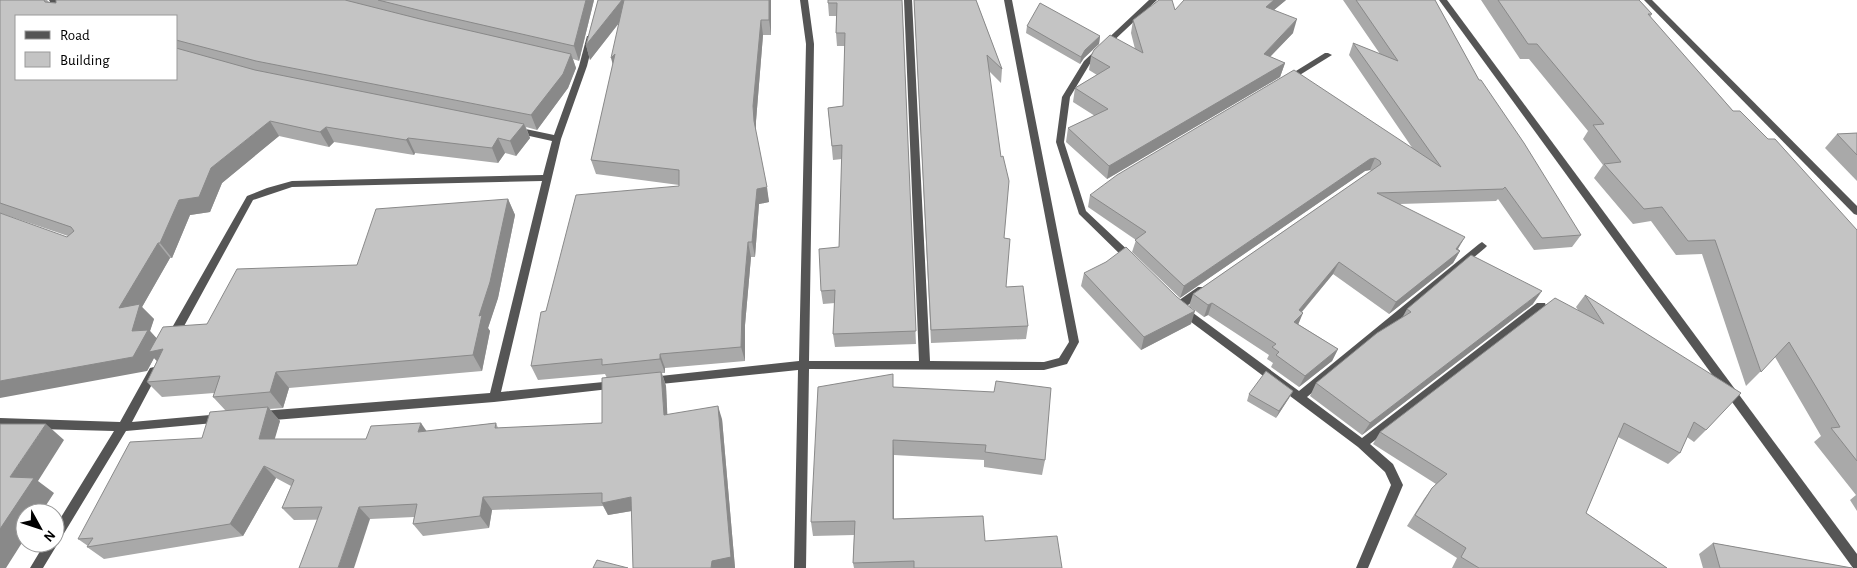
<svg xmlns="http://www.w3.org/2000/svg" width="1857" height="568" font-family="'Alegreya Sans',sans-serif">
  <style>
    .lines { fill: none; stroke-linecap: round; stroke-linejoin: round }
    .street { fill: #555; fill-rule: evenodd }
    .wall { fill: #a9a9a9; fill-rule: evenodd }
    .shaded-wall { fill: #898989 }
    .building { fill: #c4c4c4; stroke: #898989 }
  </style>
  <rect width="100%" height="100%" fill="#fff"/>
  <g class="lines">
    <g class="street">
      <path d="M49,0h8l9,16h-8z"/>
      <path d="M800,0h8l6,44 -5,317h110l-15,-361h8l18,361 114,1 15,-4 10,-16 -65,-342h8l67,342 -12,22 -23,6 -235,-1 -3,199h-12l4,-198 -147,15 -4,-1 -1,-3 1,-3 4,-1 148,-16 7,-317z"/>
      <path d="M1149,0h8l-66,62 -21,35 -6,45 22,69 47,44 2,3 -2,3h-6l-48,-47 -23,-72 6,-45 22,-36z"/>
      <path d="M1439,0h8l410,554v14h-4z"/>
      <path d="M1644,0h8l205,206v9l-3,-1z"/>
      <path d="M587,36h6l1,2 -7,28 -26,73 -60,253 113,-11 4,1 1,3 -1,3 -124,14 -232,19 -4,-2 -2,-3 2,-3 4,-2 228,-18 52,-212 -250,6 -39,13 -76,139h-8l-1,-3 1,-3 78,-137 20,-8 25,-7 251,-6 9,-34 -36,-8 -4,-3 4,-3 38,8 25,-69z"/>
      <path d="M1325,53h3l4,2 -42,26 -3,1 -4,-3z"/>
      <path d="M1482,242l5,4 -2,2 -178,149 55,41 175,-135h8l1,3 -1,3 -175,135 23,20 10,21 -35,83h-12l35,-83 -6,-13 -27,-25 -179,-134 -5,-7 1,-3 23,-16h8l1,3 -1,3 -21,14 114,84 180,-147z"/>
      <path d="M154,367l4,1 1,3 -27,51 89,-8 4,2 2,3 -2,3 -99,9 -83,137h-13l15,-25h10v-16l59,-96 -114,-3v-10l120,4 30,-54z"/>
    </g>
  </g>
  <g class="wall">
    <path d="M0,0h47l2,2 7,1v-3h538l-15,61 -6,-2 3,9 -8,20 -31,42 -11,-3 4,11 -14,18 -11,-3 -7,10 -83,-10 -1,2 -80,-13 -5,5 -50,-11 -57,47 -12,29 -20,3 -18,43h-2l-28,49 12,12 -4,12 6,7 51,-14 150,-59 151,-66 7,16 -17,83 -10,30 2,3 -8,40 -193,17 -6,20 -14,1 11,12 -6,18h92l60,-8 70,-8 2,5 104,-5 5,-45 -2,-4 -67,6 -7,-14 15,-55 133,-125v-1l-83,-11 -5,-14 22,-95 6,-42 -29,37 -4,-15 12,-45h173v35h-8l-7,86v12l13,69 -10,2 -4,53h-4l-6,68v36l-80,7v5h-3l4,13 1,29 55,4 13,149h-102l-1,-57 -24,4 -5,-9 -111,4 -3,18 -66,8 -10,-12 1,-7 -44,2 -76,1 -12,-12 9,-22 -15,-8 -33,58 -139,23 -17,-12 1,-1 -10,-7 124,-101 24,-27 -13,-14 1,-4 -52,4 -15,-15 10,-21 -3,-3 -7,13 -80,-134 1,-1 -68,-23zM16,16h160v63z"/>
    <path d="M902,0l14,344 -81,3 -2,-13 2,-31 -12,1 -2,-13 18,-44 3,-88 -9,1 -5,-52 15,-2 2,-60h-8l-1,-13v-17h-7l-1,-13z"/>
    <path d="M914,0h62l26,69 -1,14 -12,-12 15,167 2,49 22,39 -2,13 -95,4z"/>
    <path d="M1286,0l-12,10 19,23 -23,24 15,6 -5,14 -173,102 -41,-37 2,-14 27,-12 -22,-14 2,-14 22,-13 -8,-5 2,-14 44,-7 -4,-16 2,-13 42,-10z"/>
    <path d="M1343,0h92l44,80 102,155 -9,12 -38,3 -36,-51 -2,2 -96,3 60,47 -7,12 -64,51 -56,-40 -31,38 -4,12 40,25 -6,12 -33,26 -28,-20 2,-4 -6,-4 2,-4 -61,-40 -4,2 -15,-11 4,-12 178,-123 -1,-1 -5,1 -185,127 -48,-46 4,-12 -48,-33 2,-12 323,-46 -64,-94 4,-12 27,11z"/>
    <path d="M1481,0h158l13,14 -2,3 83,94 124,119v281l-7,-11 6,-5 -42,-53 7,-6 -46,-79 -29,29 -44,-132 -26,1 -25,-34 -18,3 -39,-46 9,-13 -20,-26 5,-8 -59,-72h-9z"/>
    <path d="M1027,26l73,10 -1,8 -15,14 -4,6 -54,-31z"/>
    <path d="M1857,133v48l-32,-33 12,-14z"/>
    <path d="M1084,273l107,51 -50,26 -60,-64z"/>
    <path d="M1585,295l121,135 -12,12 -7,-5 -7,16 -12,11 -50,-27 -32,76 81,55h-215l5,-10 -50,-32 17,-27 8,-11 4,-4 -63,-40 7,-12 198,-122 -2,-3z"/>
    <path d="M1533,304l-171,131 -52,-39 6,-13 86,-65 5,-9z"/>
    <path d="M893,387l152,73 -3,15 -58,-8v-7l-90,-5v64l91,22 77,27h-208l-1,-5 1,-28 -41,1 -2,-14z"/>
    <path d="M1293,391l-4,7 -13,20 -29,-17 2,-7z"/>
    <path d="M1713,543l139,25h-149l-4,-14z"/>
  </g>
  <g class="shaded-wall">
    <path d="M586,0h8l-15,61 -5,-15z"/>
    <path d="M622,0h5l2,10 -39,50 -4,-15z"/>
    <path d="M769,0h2v35l-2,-15z"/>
    <path d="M1274,0h12l-24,20 4,-13z"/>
    <path d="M1297,19l-4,14 -33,34 4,-13z"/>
    <path d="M761,20l2,15 -7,86v15l-2,-15 -1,-15z"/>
    <path d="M1100,36l-1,8 -15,14 -4,6 1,-7 4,-7z"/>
    <path d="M571,54l5,14 -8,20 -31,42 -6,-15z"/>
    <path d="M615,54v19l-4,-15z"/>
    <path d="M1285,63l-5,14 -173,102 2,-13z"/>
    <path d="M270,121l9,15 -57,47 -12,29 -20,3 -18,43 -12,-15 19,-43 32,-32z"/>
    <path d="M524,124l6,14 -14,18 -6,-15z"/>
    <path d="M326,127l8,15 -5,5 -9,-15z"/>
    <path d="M408,138l7,15 -1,2 -8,-15z"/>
    <path d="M498,138l7,15 -7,10 -6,-15z"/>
    <path d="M1375,158l-5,12 -5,1 -185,127 4,-12 186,-127z"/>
    <path d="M767,187l2,15 -10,2 -4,53 -3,-15 5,-53z"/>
    <path d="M508,199l7,16 -17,83 -10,30 2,3 -8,40 -9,-16 6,-39z"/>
    <path d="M1465,237l-7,12 2,2 -7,12 -64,51 7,-12 60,-53z"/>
    <path d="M748,242l3,15 -6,68v36l-4,-14 1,-36z"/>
    <path d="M158,243l12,15 -28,49 12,12 -4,12 12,13 1,5 1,19 -10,-10 -7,13 -147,27v-17l132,-50 -13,-23z"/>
    <path d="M1339,262l-6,12 -40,48 6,-12z"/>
    <path d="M1542,291l-9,13 -171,131 8,-12z"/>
    <path d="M1212,303l-4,12 -4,2 4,-12z"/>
    <path d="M1195,311l-4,13 -50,26 3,-13z"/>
    <path d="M1303,313l-5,12 -4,-3z"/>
    <path d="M1338,349l-6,12 -33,26 6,-11z"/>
    <path d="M660,354l5,14v5l-5,-14z"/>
    <path d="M276,372l13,16 -6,20 -13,-16z"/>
    <path d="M661,372l5,14 2,42 -4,-13z"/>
    <path d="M1293,391l-4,7 -13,20 3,-7z"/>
    <path d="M718,406l4,13 13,149h-24z"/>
    <path d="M268,407l12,14 -9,31 -12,-13z"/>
    <path d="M421,423l9,13 -12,-4z"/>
    <path d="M46,424l18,16 -26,41 16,12 -13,20h-16v25l-19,30h-6v-39l10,-52z"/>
    <path d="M893,440l1,15v78l-1,-14z"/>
    <path d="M264,466l12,12 -33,58 -13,-12z"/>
    <path d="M483,497l9,13 -3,18 -9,-12z"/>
    <path d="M631,497l6,13 -29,5 -6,-12z"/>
    <path d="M359,507l11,12 -16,49h-16z"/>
  </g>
  <g class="building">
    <path d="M0,0h44l1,2 11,1v-3h289l83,21 143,33 -8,20 -32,41 -275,-54 -80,-21v-24h-160v63h160v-31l79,22 269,54 -14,17 -12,-3 -6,10 -84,-10 -2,2 -80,-13 -6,5 -50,-11 -59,47 -12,29 -20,3 -19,43h-2l-39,65 21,-4 -8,27 16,-1 -15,27 -133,24v-168l67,24 7,-6 -3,-4 -71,-24z"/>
    <path d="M378,0h208l-12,46 -144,-33z"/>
    <path d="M598,0h24l-36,45z"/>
    <path d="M624,0h145v20h-8l-8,86 1,15 13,66 -10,2 -5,53h-4l-6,69 -1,36 -81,7v5l-58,6v-6l-71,7 10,-54 5,-1 30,-116 103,-9v-16l-88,-10 24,-106 -4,4z"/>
    <path d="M828,0h74l14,331 -83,3 2,-44 -14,1 -2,-42 20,-2 3,-102 -10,1 -4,-38 15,-2 2,-73h-9l1,-30h-9z"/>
    <path d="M914,0h62l26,69 -15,-14 14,102 2,-1 6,25 -5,57 6,1 -4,48 17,-1 5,40 -97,4z"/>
    <path d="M1159,0h13l3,10 9,-10h90l-8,7 31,12 -33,35 21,9 -176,103 -41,-38 40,-19 -33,-21 35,-21 -19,-11 3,-6 16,-15 33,18 -10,-33z"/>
    <path d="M1356,0h79l44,80h2l43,63 57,92 -39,3 -37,-51 -2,2 -126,4 88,44 -9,12 4,2 -64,51 -57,-40 -40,48 4,3 -9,9 44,27 -33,27 -29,-21 3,-3 -7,-5 4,-3 -64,-41 -4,2 -15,-11 188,-130 -1,-3 -5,-3 -5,1 -186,127 -49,-46 11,-8 -56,-37 27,-20 177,-105 147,97 -88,-124 45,18z"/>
    <path d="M1498,0h141l13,14h-4l85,97h7l28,28h7l82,91v231l-26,-33 9,-1 -51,-85 -28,30 -46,-132 -27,1 -26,-34 -18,2 -40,-45 17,-2 -28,-37 11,-1 -67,-80h-9z"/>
    <path d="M1040,3l60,33 -15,14 -4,7 -54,-31z"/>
    <path d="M1857,133v22l-20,-21z"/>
    <path d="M508,199l-18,83 -11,34 3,-1 -9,40 -197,17 -6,20 -57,5 7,-21 -73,6 16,-33 -14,3 14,-25 44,-3 30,-55 120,-4 19,-56z"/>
    <path d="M1126,247l51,50 18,14 -51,26 -60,-64 22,-11z"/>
    <path d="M1471,255l71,36 -172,132 -54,-40 61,-50 34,-21 -4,-3z"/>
    <path d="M1585,295l156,98 -35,37 -12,-8 -14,31 -56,-30 -38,90 81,55h-188l-18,-11 5,-9 -51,-33 17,-27 15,-14 -67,-42 175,-134 49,26z"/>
    <path d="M1266,371l27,20 -14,20 -30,-17z"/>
    <path d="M661,372l3,43 54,-9 13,151 -19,4 -1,7h-78l-2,-71 -29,6v-10l-119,4 -3,19 -67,8 4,-20 -58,3 -21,61h-39l23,-61 -40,1 12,-28 -30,-14 -34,58 -143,23 6,-9 -15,1 52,-97 72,-4 8,-26 58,-5 -9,32h107l5,-13 50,-3 -3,9 78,-9 -1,5 107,-5v-45z"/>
    <path d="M893,374v13l101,5 2,-11 55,7 -6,72 -60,-8 1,-7 -93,-5v79l90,-3 2,25 72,-5 5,32h-148v-7l-61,2 2,-42 -44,1 7,-135z"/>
    <path d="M0,424h46l-36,53 24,1 -34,51z"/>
    <path d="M1713,543l139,25h-132z"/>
    <path d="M597,560l31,8h-35z"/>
  </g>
  <rect x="15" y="15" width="162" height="65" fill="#ffffff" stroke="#999999"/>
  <rect x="25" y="31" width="25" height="8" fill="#555555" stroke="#999999"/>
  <text x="60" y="40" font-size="15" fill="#000000">Road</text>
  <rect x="25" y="52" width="25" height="15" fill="#c4c4c4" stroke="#999999"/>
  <text x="60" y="65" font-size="15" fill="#000000">Building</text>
  <g transform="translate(40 528) rotate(130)"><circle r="24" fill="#ffffff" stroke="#999999"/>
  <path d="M0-4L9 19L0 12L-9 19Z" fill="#000000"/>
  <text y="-8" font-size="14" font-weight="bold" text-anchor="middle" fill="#000000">N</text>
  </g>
</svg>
